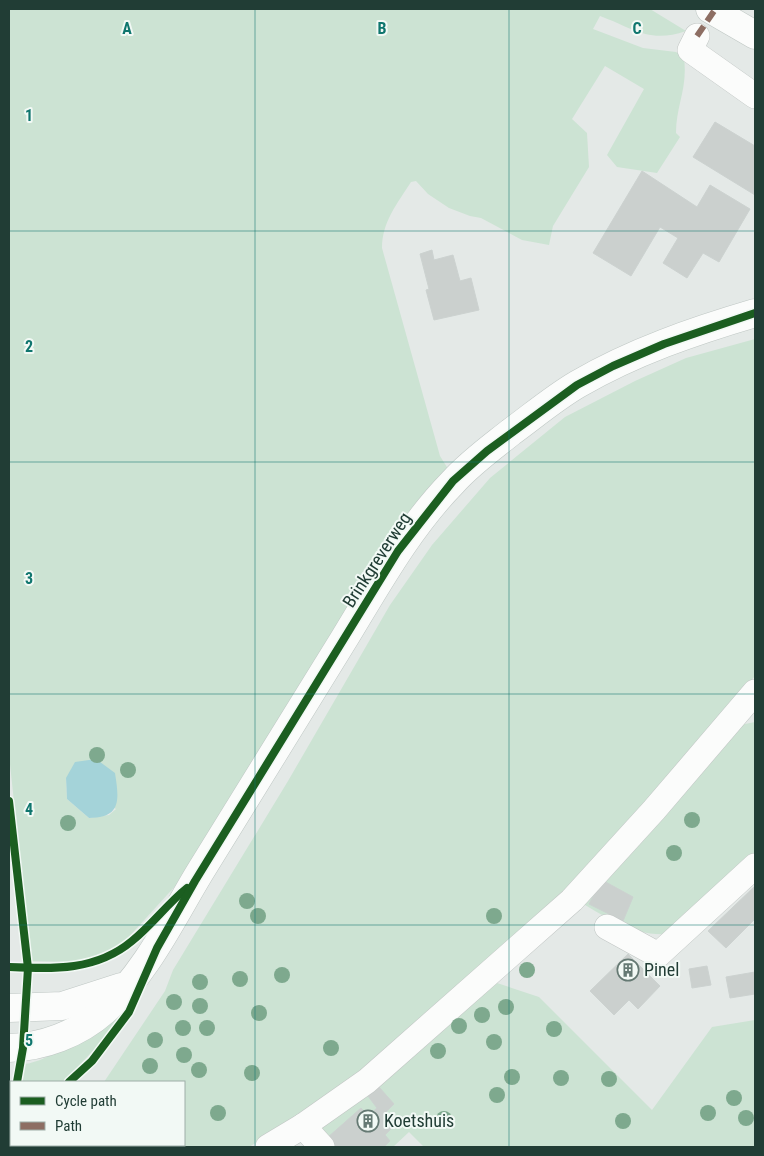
<svg xmlns="http://www.w3.org/2000/svg" width="764" height="1156" font-family="'Roboto Condensed',sans-serif">
  <style>
    .green { fill: #cce3d3; fill-rule: evenodd }
    .water { fill: #a4d3d9 }
    .building { fill: #cbd0ce; stroke: #ccd2d0 }
    .lines { fill: none; stroke-linecap: round; stroke-linejoin: round }
    .street-casing { stroke: #c1c6c4; stroke-width: 26 }
    .secondary-casing { stroke: #bfc7c4; stroke-width: 29 }
    .street { stroke: #fbfcfb; stroke-width: 25 }
    .secondary { stroke: #fbfcfb; stroke-width: 28 }
    .quiet { stroke: #8d6e63; stroke-width: 6; stroke-dasharray: 12 6; stroke-linecap: butt }
    .cycleway-casing { stroke: #f2f9f5; stroke-width: 11 }
    .cycleway { stroke: #1b5e20; stroke-width: 8 }
    .tree { fill: #7ea98e }
    .grid { fill: none; stroke: #0f766e; stroke-width: 1; stroke-opacity: 0.55 }
    .labels { text-anchor: middle; stroke-width: 4; stroke-linejoin: round; paint-order: stroke }
    .street-label { font-size: 18px; fill: #213d35; stroke: #f2f9f5 }
    .poi-label { font-size: 18px; fill: #213d35; stroke: #f2f9f5; text-anchor: start }
    .grid-label { font-size: 16px; text-anchor: middle; font-weight: bold; fill: #0f766e; stroke: #f2f9f5; stroke-width: 4; stroke-linejoin: round; paint-order: stroke }
  </style>
  <rect width="100%" height="100%" fill="#e4e9e7"/>
  <g class="green">
    <path d="M9,9h641l36,22c-37,13 -53,-3 -86,-15l-7,13 50,19 33,4 8,6c4,30 -8,47 -8,75l4,4 -23,36 -40,-6 -10,-12 37,-66 -39,-23 -33,53 15,14 2,34 -36,59 -4,19 -27,-5 -41,-22 -11,-2 -21,-8 -21,-14 -12,-13 -5,1c-14,22 -29,40 -29,66l58,208 10,16 -261,399 -64,70 -25,15 -29,6 -40,-1 -22,-206zM66,778l50,31 -7,6 -20,3 -22,-19z"/>
    <path d="M755,339v337l-151,181 -246,216 -51,39 -58,35h-196l2,-2h129v-63h-80l61,-91 8,-21 115,-189 102,-176 42,-60 58,-67 75,-61 70,-36 51,-23z"/>
    <path d="M755,722v136l-88,76c-34,2 -58,-15 -87,-32l160,-177z"/>
    <path d="M497,983l42,14 113,113 60,-83 43,-7v127h-331l-15,-15 -16,15h-64l-10,-19z"/>
    <path d="M128,1000l-16,31 -49,51h-41l3,-18c32,-4 77,-45 103,-64z"/>
  </g>
  <path class="water" d="M96,759l19,14c4,26 7,45 -26,45l-22,-19 -1,-21 9,-16z"/>
  <g class="building">
    <path d="M715,122l40,24v49l-62,-38z"/>
    <path d="M642,171l55,36 13,-22 40,24 -31,53 -16,-9 -16,25 -24,-15 15,-25 -18,-11 -29,49 -38,-23z"/>
    <path d="M432,250l2,10 19,-5 7,26 11,-3 8,32 -45,10 -8,-30 3,-1 -9,-35z"/>
    <path d="M602,880l31,17 -10,24 -34,-17z"/>
    <path d="M755,886v33l-29,29 -18,-17z"/>
    <path d="M628,954l32,32 -22,23 -9,-9 -15,15 -24,-24z"/>
    <path d="M707,966l4,19 -19,3 -3,-19z"/>
    <path d="M755,972v22l-25,4 -4,-21z"/>
    <path d="M379,1087l15,17 -10,10 10,12 -9,9 5,6 -6,6h-49l-8,-9 34,-30 7,8 9,-8 -9,-12z"/>
  </g>
  <g class="lines">
    <g class="street-casing">
      <g id="street">
        <path d="M697,36l-7,14 65,46"/>
        <path d="M607,927l51,28 97,-89"/>
        <path d="M303,1126l19,21"/>
        <path d="M268,1147l35,-21 64,-45 205,-181 82,-90 101,-118"/>
      </g>
    </g>
    <g class="secondary-casing">
      <g id="secondary">
        <path d="M710,9l45,26"/>
        <path d="M9,1008l53,-2 59,-19"/>
        <path d="M9,1048c34,-1 69,-14 95,-37 42,-38 67,-91 96,-139 48,-77 96,-155 144,-233 33,-54 64,-111 109,-157 17,-19 38,-34 58,-50 22,-16 43,-34 67,-48 55,-32 116,-53 177,-71"/>
      </g>
    </g>
    <use href="#street" class="street"/>
    <use href="#secondary" class="secondary"/>
    <path class="quiet" d="M697,36l17,-25"/>
    <g class="cycleway-casing">
      <g id="cycleway">
        <path d="M9,801l19,167 -5,80 -6,34"/>
        <path d="M9,967c45,2 87,4 123,-26 20,-16 35,-37 55,-53"/>
        <path d="M69,1082l23,-21 37,-49 28,-64 38,-67 203,-330 55,-70 34,-30 90,-66 36,-19 51,-22 91,-31"/>
      </g>
    </g>
    <use href="#cycleway" class="cycleway"/>
  </g>
  <g class="tree">
    <circle cx="97" cy="755" r="8"/>
    <circle cx="128" cy="770" r="8"/>
    <circle cx="692" cy="820" r="8"/>
    <circle cx="68" cy="823" r="8"/>
    <circle cx="674" cy="853" r="8"/>
    <circle cx="247" cy="901" r="8"/>
    <circle cx="258" cy="916" r="8"/>
    <circle cx="494" cy="916" r="8"/>
    <circle cx="527" cy="970" r="8"/>
    <circle cx="282" cy="975" r="8"/>
    <circle cx="240" cy="979" r="8"/>
    <circle cx="200" cy="982" r="8"/>
    <circle cx="174" cy="1002" r="8"/>
    <circle cx="200" cy="1006" r="8"/>
    <circle cx="506" cy="1007" r="8"/>
    <circle cx="259" cy="1013" r="8"/>
    <circle cx="482" cy="1015" r="8"/>
    <circle cx="459" cy="1026" r="8"/>
    <circle cx="183" cy="1028" r="8"/>
    <circle cx="207" cy="1028" r="8"/>
    <circle cx="554" cy="1029" r="8"/>
    <circle cx="155" cy="1040" r="8"/>
    <circle cx="494" cy="1042" r="8"/>
    <circle cx="331" cy="1048" r="8"/>
    <circle cx="438" cy="1051" r="8"/>
    <circle cx="184" cy="1055" r="8"/>
    <circle cx="150" cy="1066" r="8"/>
    <circle cx="199" cy="1070" r="8"/>
    <circle cx="252" cy="1073" r="8"/>
    <circle cx="512" cy="1077" r="8"/>
    <circle cx="561" cy="1078" r="8"/>
    <circle cx="609" cy="1079" r="8"/>
    <circle cx="497" cy="1095" r="8"/>
    <circle cx="734" cy="1098" r="8"/>
    <circle cx="218" cy="1113" r="8"/>
    <circle cx="708" cy="1113" r="8"/>
    <circle cx="746" cy="1118" r="8"/>
    <circle cx="444" cy="1119" r="8"/>
    <circle cx="623" cy="1121" r="8"/>
  </g>
  <path class="grid" d="M255,9v1138M509,9v1138M9,231h746M9,462h746M9,694h746M9,925h746"/>
  <defs>
    <g id="building-ring" transform="scale(1.125)"><circle r="9.5" fill="#f2f9f5" stroke="#657973" stroke-width="1.5"/><path d="M-4-6H4V6H1V3H-1V6H-4ZM-2.5-4.3h1.7v1.8h-1.7ZM.8-4.3h1.7v1.8H.8ZM-2.5-1h1.7V.8h-1.7ZM.8-1h1.7V.8H.8Z" fill="#657973"/></g>
  </defs>
  <g fill-rule="evenodd">
    <use href="#building-ring" x="628" y="970"/>
    <use href="#building-ring" x="368" y="1121"/>
  </g>
  <g class="labels">
    <g class="street-label">
      <text transform="translate(377 560) rotate(-57)" y="6">Brinkgreverweg</text>
    </g>
    <g class="poi-label">
      <text x="644" y="976">Pinel</text>
      <text x="384" y="1127">Koetshuis</text>
    </g>
  </g>
  <g class="grid-label">
    <text x="127" y="34">A</text>
    <text x="382" y="34">B</text>
    <text x="637" y="34">C</text>
    <text x="29" y="121">1</text>
    <text x="29" y="352">2</text>
    <text x="29" y="584">3</text>
    <text x="29" y="815">4</text>
    <text x="29" y="1046">5</text>
  </g>
  <rect width="764" height="1156" fill="none" stroke="#213d35" stroke-width="20"/>
  <rect x="10" y="1081" width="175" height="65" fill="#f2f9f5" stroke="#9eaea8"/>
  <rect x="20" y="1097" width="25" height="8" fill="#1b5e20" stroke="#9eaea8"/>
  <text x="55" y="1106" font-size="15" fill="#213d35">Cycle path</text>
  <rect x="20" y="1122" width="25" height="8" fill="#8d6e63" stroke="#9eaea8"/>
  <text x="55" y="1131" font-size="15" fill="#213d35">Path</text>
</svg>
